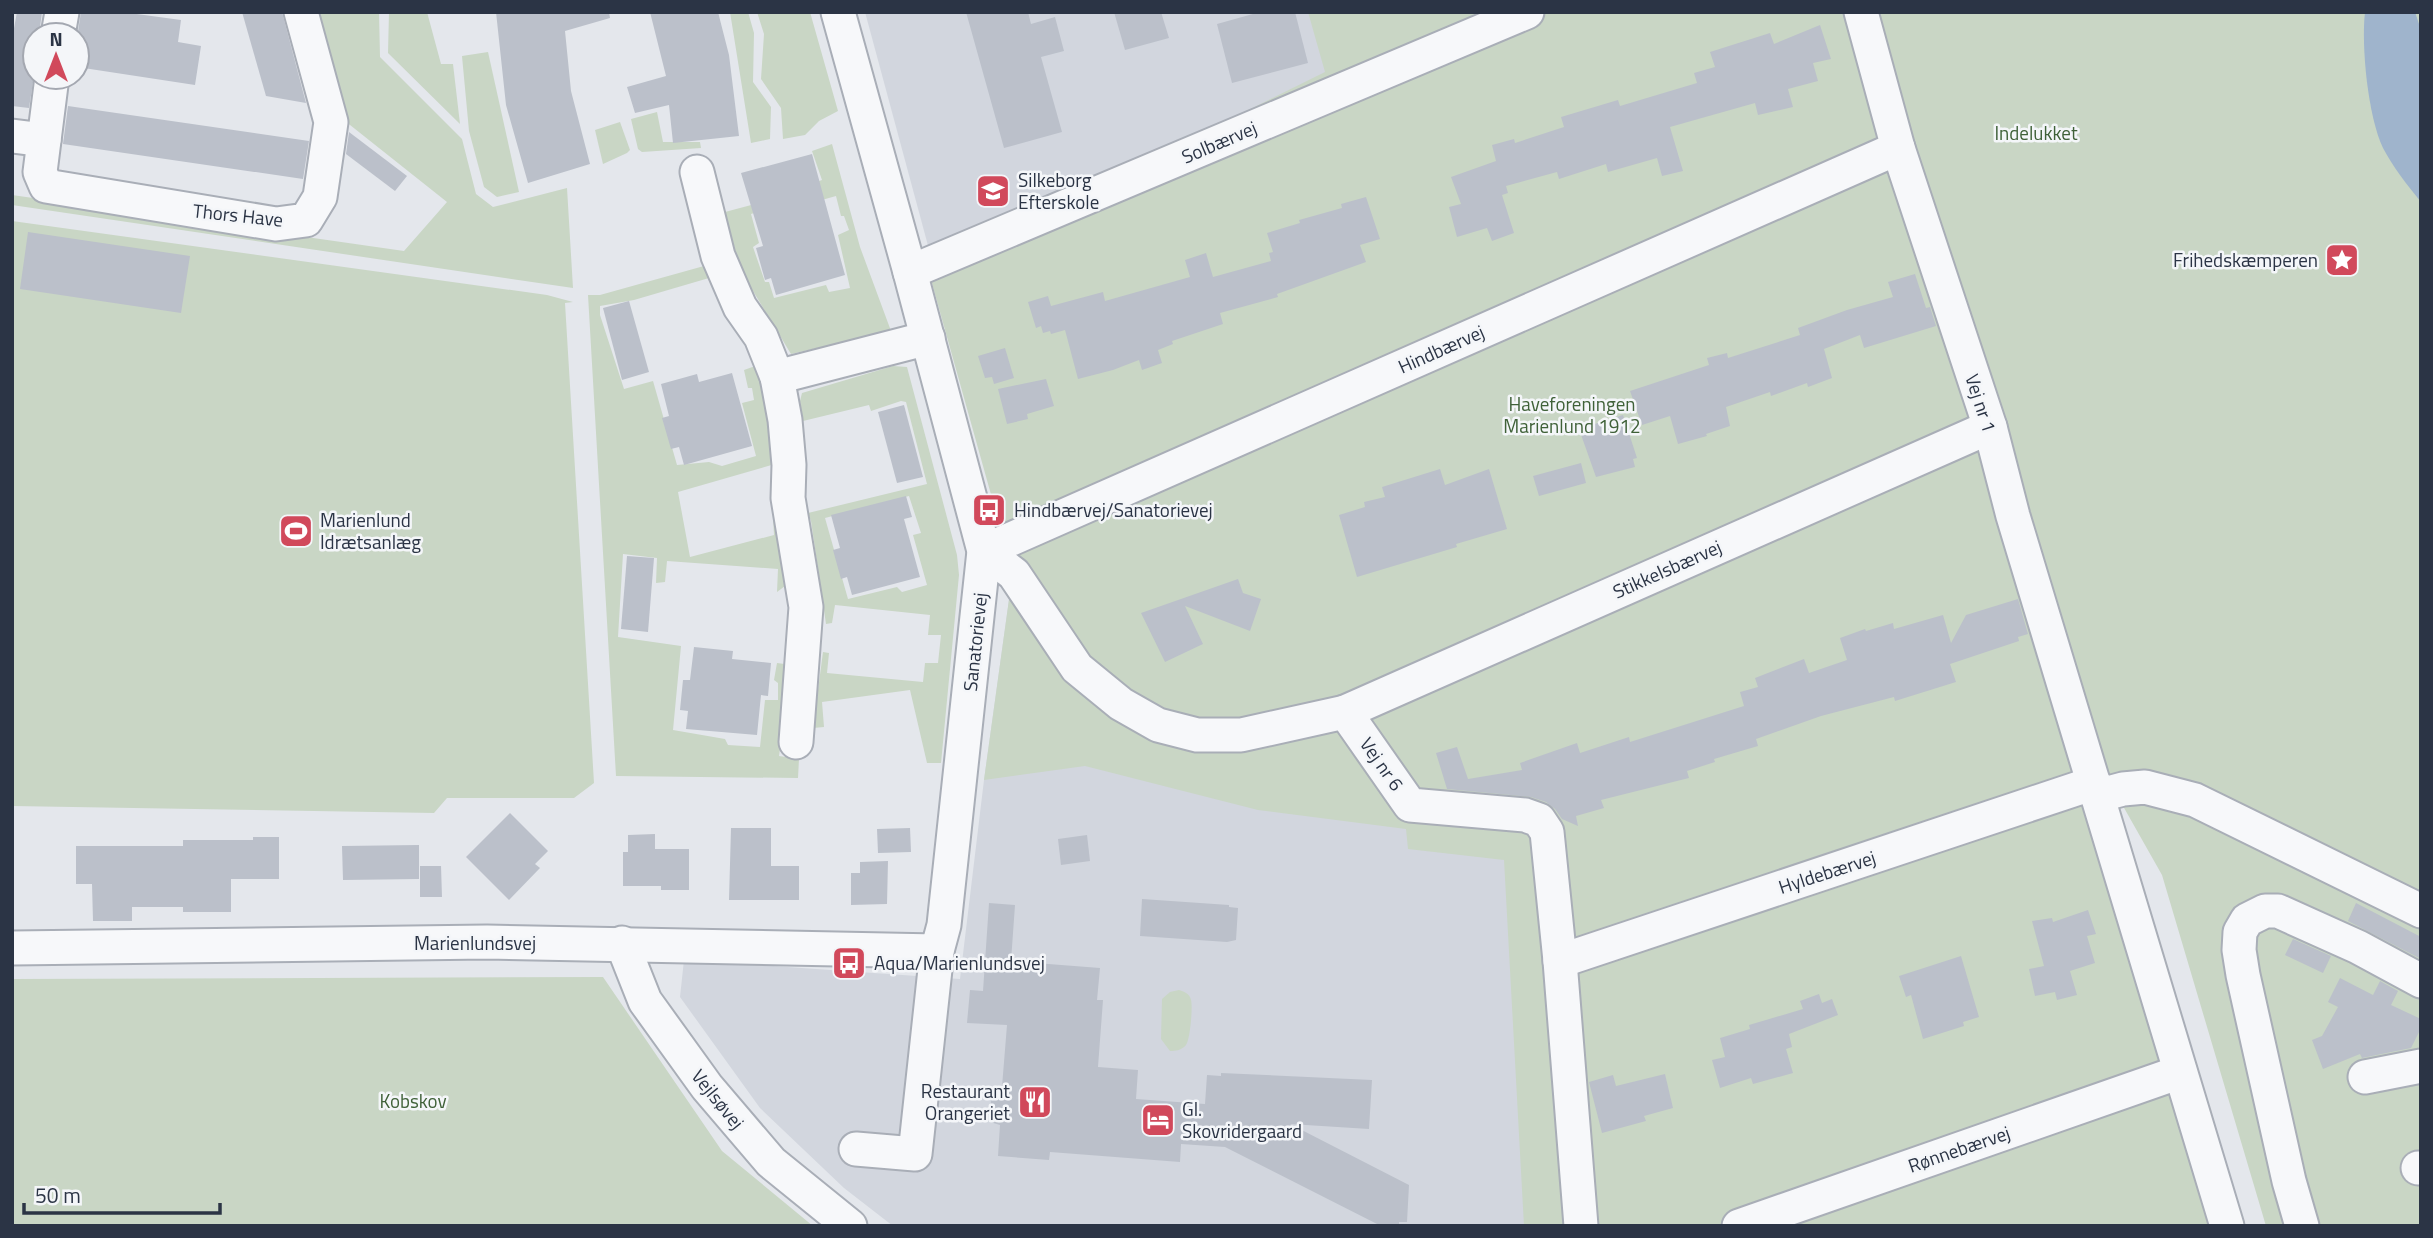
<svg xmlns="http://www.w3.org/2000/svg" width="2433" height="1238" font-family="'Titillium Web',sans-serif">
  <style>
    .built { fill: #d2d6de }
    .green { fill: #c9d6c5; fill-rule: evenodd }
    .water { fill: #9fb4cc }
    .building { fill: #bbc0ca }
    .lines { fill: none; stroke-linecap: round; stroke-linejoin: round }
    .minor-casing { stroke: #a9aeb7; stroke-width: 37 }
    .minor { stroke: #f7f8fa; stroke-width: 33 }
    .labels { text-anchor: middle; stroke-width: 5; stroke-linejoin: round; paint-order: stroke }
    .park-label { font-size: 19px; fill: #3f6138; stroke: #f4f6f9 }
    .street-label { font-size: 19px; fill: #2b3445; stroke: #f4f6f9 }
    .poi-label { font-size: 19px; fill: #2b3445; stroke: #f4f6f9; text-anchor: start }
  </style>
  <rect width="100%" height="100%" fill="#e4e7ec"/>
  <g class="built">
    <path d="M865,12h450l19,65 -404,176z"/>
    <path d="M1011,585l515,238 41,403h-674l-49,-38 -84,-80 -80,-111 4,-37 276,19 24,-199z"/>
  </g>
  <g class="green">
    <path d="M314,12h65l1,45 82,82 14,55 17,13 74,-19 6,100 -561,-83v-10l392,56 43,-49 -102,-81z"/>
    <path d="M389,12h38l14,52h12l7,60 -72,-71z"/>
    <path d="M730,12h18l6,21 -1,49 18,25 -1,32 -19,4z"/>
    <path d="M757,12h53l28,99 -19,10 -14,14 -22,4 -2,-31 -20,-29 3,-45z"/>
    <path d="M1308,12h1113v1214h-155l-104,-351 -69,-122 119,473h-688l-20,-366 -96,-11 -2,-20 -148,-19 -173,-44 -101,14 27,-195 -7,-44 -76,-272 397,-197z"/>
    <path d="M488,52l31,140 -22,5 -13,-10 -15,-56 -7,-75z"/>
    <path d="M657,112l6,30h37l1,6 -59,4 -4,-3 -7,-30z"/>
    <path d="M620,122l10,28 -3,3 -24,11 -8,-34z"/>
    <path d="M832,144l28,103 31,84 -100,23 -41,-68 -13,-29 -12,-45 30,-8 25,1 -29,9 8,29 -6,4 12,35h4l5,16 52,-13 3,7 21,-4 -12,-53 11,-5 -5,-14h-3l-5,-20 -39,11 -10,-15 35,-12 -10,-29z"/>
    <path d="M12,221l535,74 26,7 -8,1 29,480 -20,15h-127l-13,15 -422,-7z"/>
    <path d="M704,266l5,12 -75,22 -34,6v9l24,74 29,-8 24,84 32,-3 13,4 34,-10 -14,-53 12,-3 -2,-12h-4l-4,-18 14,-5 10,38 7,61 -97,28 12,65 84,-22 -1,-19 3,-1 13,68 -12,9 1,-23 -111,-8 -2,21 -9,1 1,-25 -34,-4 -5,83 63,9 -8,84 52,9 3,6 32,2 5,-47h13v-17l-4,-3 3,-17 15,2 -13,91 20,3 -1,19 -182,-2 -28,-481h12z"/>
    <path d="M893,366l14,1 50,188 2,20 -18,188h-14l-17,-73 -88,12 2,25 -11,1 10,-76 6,1 -2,20 96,9 2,-19h13l3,-28h-13l2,-20 -95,-10 -3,18 -6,1 -15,-103 -3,-8 119,-29 -21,-82 -5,-1 -30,10 -2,-6 -66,16 -3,-20 2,-8zM909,496l12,37 -8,2 14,50 -25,7 -5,-5 -49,12 -23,-81z"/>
    <path d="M603,977l119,174 91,75h-801v-247z"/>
    <path d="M1179,990c6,2 11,4 12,10 2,7 -1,40 -5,45 -4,5 -10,6 -16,6l-9,-12 1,-40 8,-7z"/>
  </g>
  <path class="water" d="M2365,12h50l6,18v172c-14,-17 -28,-35 -38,-54 -15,-31 -22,-102 -18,-136z"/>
  <g class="building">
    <path d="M17,12h25l-3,23h-4v34l-6,39 -17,-2v-67z"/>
    <path d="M81,12h41l59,8 -3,22 23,4 -6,39 -118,-18v-29z"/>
    <path d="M242,12h40l24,91 -40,-7z"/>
    <path d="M496,12h113l1,6 -45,13 6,60 19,73 -62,19 -22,-78z"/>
    <path d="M650,12h68l11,43 10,81 -66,7 -4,-38 -34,8 -8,-26 39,-11z"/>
    <path d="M966,12h62l3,12 24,-7 9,34 -23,6 21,75 -58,16z"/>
    <path d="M1114,12h47l8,26 -44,12z"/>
    <path d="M1260,12h35l13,51 -76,20 -15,-59z"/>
    <path d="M1820,25l11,34 -18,4 5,18 -30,8 5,18 -35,8 -3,-12 -85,24 13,44 -21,5 -5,-18 -49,14 -2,-8 -47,15 -2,-7 -51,14 2,7 -6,2 12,38 -22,8 -5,-13 -30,9 -8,-30 12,-3 -10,-27 45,-16 -4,-16 22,-6 1,4 49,-16 -3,-10 57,-17 2,6 77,-23 -3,-10 21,-6 -5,-15 60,-19 4,11z"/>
    <path d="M68,106l241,35 -6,38 -240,-35z"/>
    <path d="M349,132l58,44 -12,15 -49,-37z"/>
    <path d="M812,154l33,121 -69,20 -5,-17 -6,2 -9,-32 7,-2 -22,-73z"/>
    <path d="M1366,197l14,42 -20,6 6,17 -89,32 1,3 -58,16 3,11 -51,17 1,3 -15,6 4,13 -20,7 -3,-10 -26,10 -35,9 -13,-49 -14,4 -1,-3 -7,2 -2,-7 -5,2 -8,-26 20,-6 3,10 52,-14 2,9 85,-24 -5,-17 21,-7 7,24 58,-16 -2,-8 4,-1 -6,-19 33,-10 -1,-3 43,-12 -1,-4z"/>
    <path d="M28,232l162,24 -9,57 -161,-24z"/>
    <path d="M1915,274l11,34 4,-1 6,19 -72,22 -4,-13 -36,14 8,29 -24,9 -1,-4 -36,13 -1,-4 -44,15 4,19 -24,8 1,2 -29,8 -8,-28 -28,9 -12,-34 79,-26 -2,-7 20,-5 1,5 72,-23 -2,-7 49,-18 46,-13 -5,-15z"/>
    <path d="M629,301l20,71 -27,8 -19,-72z"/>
    <path d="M1005,348l9,30 -20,6 -2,-7 -7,1 -7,-22z"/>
    <path d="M732,373l20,73 -68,19 -5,-18 -8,2 -9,-31 7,-2 -8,-32 36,-10 2,8z"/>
    <path d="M1046,379l8,27 -27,8 1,5 -21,5 -9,-35z"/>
    <path d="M904,405l19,72 -26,6 -19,-71z"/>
    <path d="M1623,415l14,43 -4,1 2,8 -39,10 -17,-48z"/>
    <path d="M1581,463l5,20 -47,13 -6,-20z"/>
    <path d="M1440,469l5,16 44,-16 18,60 -51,15 1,3 -100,30 -18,-62 26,-8 -1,-5 21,-5 -3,-10z"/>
    <path d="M906,496l6,21 -8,2 16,58 -68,18 -5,-18 -6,2 -8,-29 7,-2 -9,-33z"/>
    <path d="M627,556l27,2 -6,74 -27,-3z"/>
    <path d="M1238,579l5,14 18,6 -11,32 -65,-25 18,38 -38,18 -24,-49z"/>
    <path d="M2018,599l10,35 -10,3 1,4 -69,23 6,18 -61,19 -1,-4 -73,19 -65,23 2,7 -44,13 1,3 -28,9 2,7 -88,22 3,8 -28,8 2,10 -16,-7 -7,-10 -9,-7 -15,-5 -84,-8 -11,-36 21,-6 11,32 54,-9 -2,-7 57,-20 3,10 49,-16 1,5 114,-36 -4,-14 18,-5 -3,-9 49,-19 5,14 38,-13 -7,-22 25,-9 1,2 27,-8 1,6 49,-14 8,28 15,-28z"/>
    <path d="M694,647l39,4 -1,8 39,4 -3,33 -7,-1 -4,40 -71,-6 2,-18 -8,-1 3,-30h7z"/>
    <path d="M510,813l38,38 -13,13 5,4 -31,32 -43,-43z"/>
    <path d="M731,828h40v38h28v34h-70z"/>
    <path d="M910,828l1,24 -33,1 -1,-24z"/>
    <path d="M655,834v15h34v41h-28v-4h-38v-34h5v-17z"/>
    <path d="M1087,835l3,26 -29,4 -3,-26z"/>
    <path d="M253,837h26v42h-48v33h-48v-5h-51v14h-39l-1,-37h-16v-38h107v-6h70z"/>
    <path d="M419,845v34l-76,1 -1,-34z"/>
    <path d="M888,861l-1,43 -36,1v-32h9v-11z"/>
    <path d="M420,866h21l1,31h-22z"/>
    <path d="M1142,899l87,6v2l9,1 -2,32 -9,2 -87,-6z"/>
    <path d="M989,903l26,2 -4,56 89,7 -3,32h6l-5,67 40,3 -2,29 69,5 2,-29 14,1v-3l151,7 -3,49 -79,-5 119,61 -2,37h-8v4h-18l-156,-79 -44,-3 -1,18 -130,-10 -1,8 -51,-4 2,-31 -10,-3 1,-24 10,1 6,-74 -40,-2 3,-33 13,1z"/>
    <path d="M2356,903l65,34v22l-73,-38z"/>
    <path d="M2088,910l8,24 -9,2 8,27 -25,8 7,24 -20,5 -2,-8 -20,4 -6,-27 15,-3 -12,-45 20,-3 1,4z"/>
    <path d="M2293,939l38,17 -8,17 -38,-18z"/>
    <path d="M1961,956l18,61 -16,5 1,4 -41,13 -12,-44 -5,2 -7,-21z"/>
    <path d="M2340,978l33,17 7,-14 18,10 -7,14 30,14v9l-10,20 -49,10 -2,-4 -37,15 -11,-29 10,-4 16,-29 -10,-5z"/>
    <path d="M1819,994l3,9 10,-4 6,16 -49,19 3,13 -6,2 7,24 -40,11 -2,-6 -31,10 -8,-28 13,-3 -5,-19 30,-9 -1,-4 54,-16 -3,-8z"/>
    <path d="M1665,1074l8,34 -29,8 2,5 -44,12 -13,-51 24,-7 3,11z"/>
  </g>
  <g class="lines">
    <g class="minor-casing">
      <g id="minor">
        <path d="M838,12l72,260 74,279 -40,374 -7,26 -22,203 -59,-5"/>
        <path d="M1861,12l37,136 92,279 23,89 214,710"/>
        <path d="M58,35l4,-23"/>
        <path d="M52,77l-12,95 6,14 230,38 30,-4 14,-23 11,-75 -30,-110"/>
        <path d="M12,136l32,4"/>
        <path d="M697,172l21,84 22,51 21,30 16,40 8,43 4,45 -1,33 18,109 -10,135"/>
        <path d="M910,272l617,-260"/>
        <path d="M777,377l151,-39"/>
        <path d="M1345,712l645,-285"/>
        <path d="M2097,796l26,-7 22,-2 50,13 226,111"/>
        <path d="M622,943l23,58 62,86 64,75 79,64"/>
        <path d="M12,948l475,-6 450,9"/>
        <path d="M1560,961l534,-178"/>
        <path d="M2365,1077l56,-11"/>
        <path d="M2418,1168h3"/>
        <path d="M1581,1226l-21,-265 -13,-129 -8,-12 -14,-5 -115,-10 -65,-93 -104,23h-44l-39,-10 -37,-21 -44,-36 -63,-94 -30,-23 914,-403"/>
        <path d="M1739,1226l441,-154"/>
        <path d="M2302,1226l-13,-45 -46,-206 -4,-25 1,-18 7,-12 18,-9h13l80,36 63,34"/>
      </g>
    </g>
    <use href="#minor" class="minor"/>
  </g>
  <defs>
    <g id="school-square" transform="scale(1.75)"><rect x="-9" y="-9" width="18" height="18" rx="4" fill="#d1495b" stroke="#f4f6f9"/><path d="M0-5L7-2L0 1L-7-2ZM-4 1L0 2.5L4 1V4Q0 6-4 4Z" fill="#fff"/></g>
    <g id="sight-square" transform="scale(1.75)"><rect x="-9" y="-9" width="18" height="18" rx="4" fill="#d1495b" stroke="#f4f6f9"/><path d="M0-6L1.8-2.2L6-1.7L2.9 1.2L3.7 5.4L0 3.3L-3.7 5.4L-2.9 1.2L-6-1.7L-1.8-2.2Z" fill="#fff"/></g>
    <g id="bus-square" transform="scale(1.75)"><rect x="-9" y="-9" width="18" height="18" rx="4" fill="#d1495b" stroke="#f4f6f9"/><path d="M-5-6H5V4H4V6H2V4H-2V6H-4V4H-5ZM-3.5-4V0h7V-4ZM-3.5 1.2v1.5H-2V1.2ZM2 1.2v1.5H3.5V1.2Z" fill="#fff"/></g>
    <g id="stadium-square" transform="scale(1.75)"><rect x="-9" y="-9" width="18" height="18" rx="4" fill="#d1495b" stroke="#f4f6f9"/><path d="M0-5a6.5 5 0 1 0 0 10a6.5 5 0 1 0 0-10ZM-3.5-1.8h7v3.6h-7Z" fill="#fff"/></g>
    <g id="restaurant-square" transform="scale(1.75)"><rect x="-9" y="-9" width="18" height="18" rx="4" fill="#d1495b" stroke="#f4f6f9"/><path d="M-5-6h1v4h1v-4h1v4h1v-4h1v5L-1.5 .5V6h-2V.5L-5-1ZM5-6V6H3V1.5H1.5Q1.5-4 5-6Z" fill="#fff"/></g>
    <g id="hotel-square" transform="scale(1.75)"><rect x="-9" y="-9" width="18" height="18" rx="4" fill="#d1495b" stroke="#f4f6f9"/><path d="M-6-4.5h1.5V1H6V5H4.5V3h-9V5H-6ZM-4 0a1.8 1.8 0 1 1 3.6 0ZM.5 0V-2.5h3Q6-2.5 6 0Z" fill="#fff"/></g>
  </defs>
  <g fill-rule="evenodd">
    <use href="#school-square" x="993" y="191"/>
    <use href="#sight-square" x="2342" y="260"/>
    <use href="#bus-square" x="989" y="510"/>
    <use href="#stadium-square" x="296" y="531"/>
    <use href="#bus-square" x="849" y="963"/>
    <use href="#restaurant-square" x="1035" y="1102"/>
    <use href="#hotel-square" x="1158" y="1120"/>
  </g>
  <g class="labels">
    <g class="park-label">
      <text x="2036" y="140">Indelukket</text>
      <text x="1572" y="411">Haveforeningen<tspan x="1572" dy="22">Marienlund 1912</tspan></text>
      <text x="413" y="1108">Kobskov</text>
    </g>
    <g class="street-label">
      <text transform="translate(1219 142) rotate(-23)" y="7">Solbærvej</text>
      <text transform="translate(238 215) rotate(6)" y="7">Thors Have</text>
      <text transform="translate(1441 349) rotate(-24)" y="7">Hindbærvej</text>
      <text transform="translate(1981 403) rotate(72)" y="7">Vej nr 1</text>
      <text transform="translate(1667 569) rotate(-24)" y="7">Stikkelsbærvej</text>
      <text transform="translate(975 642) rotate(-84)" y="7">Sanatorievej</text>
      <text transform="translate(1382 764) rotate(55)" y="7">Vej nr 6</text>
      <text transform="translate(1827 872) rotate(-18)" y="7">Hyldebærvej</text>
      <text x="475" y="950">Marienlundsvej</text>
      <text transform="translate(718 1099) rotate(51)" y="7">Vejlsøvej</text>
      <text transform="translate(1959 1149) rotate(-19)" y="7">Rønnebærvej</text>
    </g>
    <g class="poi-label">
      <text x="1018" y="187">Silkeborg<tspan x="1018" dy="22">Efterskole</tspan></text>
      <text x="2318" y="267" text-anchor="end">Frihedskæmperen</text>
      <text x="1014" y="517">Hindbærvej/Sanatorievej</text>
      <text x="320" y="527">Marienlund<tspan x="320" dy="22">Idrætsanlæg</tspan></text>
      <text x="874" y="970">Aqua/Marienlundsvej</text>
      <text x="1010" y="1098" text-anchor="end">Restaurant<tspan x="1010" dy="22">Orangeriet</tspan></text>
      <text x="1182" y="1116">Gl.<tspan x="1182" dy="22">Skovridergaard</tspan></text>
    </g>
  </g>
  <rect width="2433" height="1238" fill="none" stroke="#2b3445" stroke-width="28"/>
  <g transform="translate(56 56)"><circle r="33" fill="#f4f6f9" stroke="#a4a8b1" stroke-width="2"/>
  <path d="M0-5L12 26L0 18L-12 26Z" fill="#d1495b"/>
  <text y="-10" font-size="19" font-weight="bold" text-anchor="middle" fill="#2b3445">N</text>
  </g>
  <path d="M24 1203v10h196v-10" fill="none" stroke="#2b3445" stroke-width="3.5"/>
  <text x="35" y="1203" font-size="21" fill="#2b3445" stroke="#f4f6f9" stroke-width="5" paint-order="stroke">50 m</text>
</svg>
